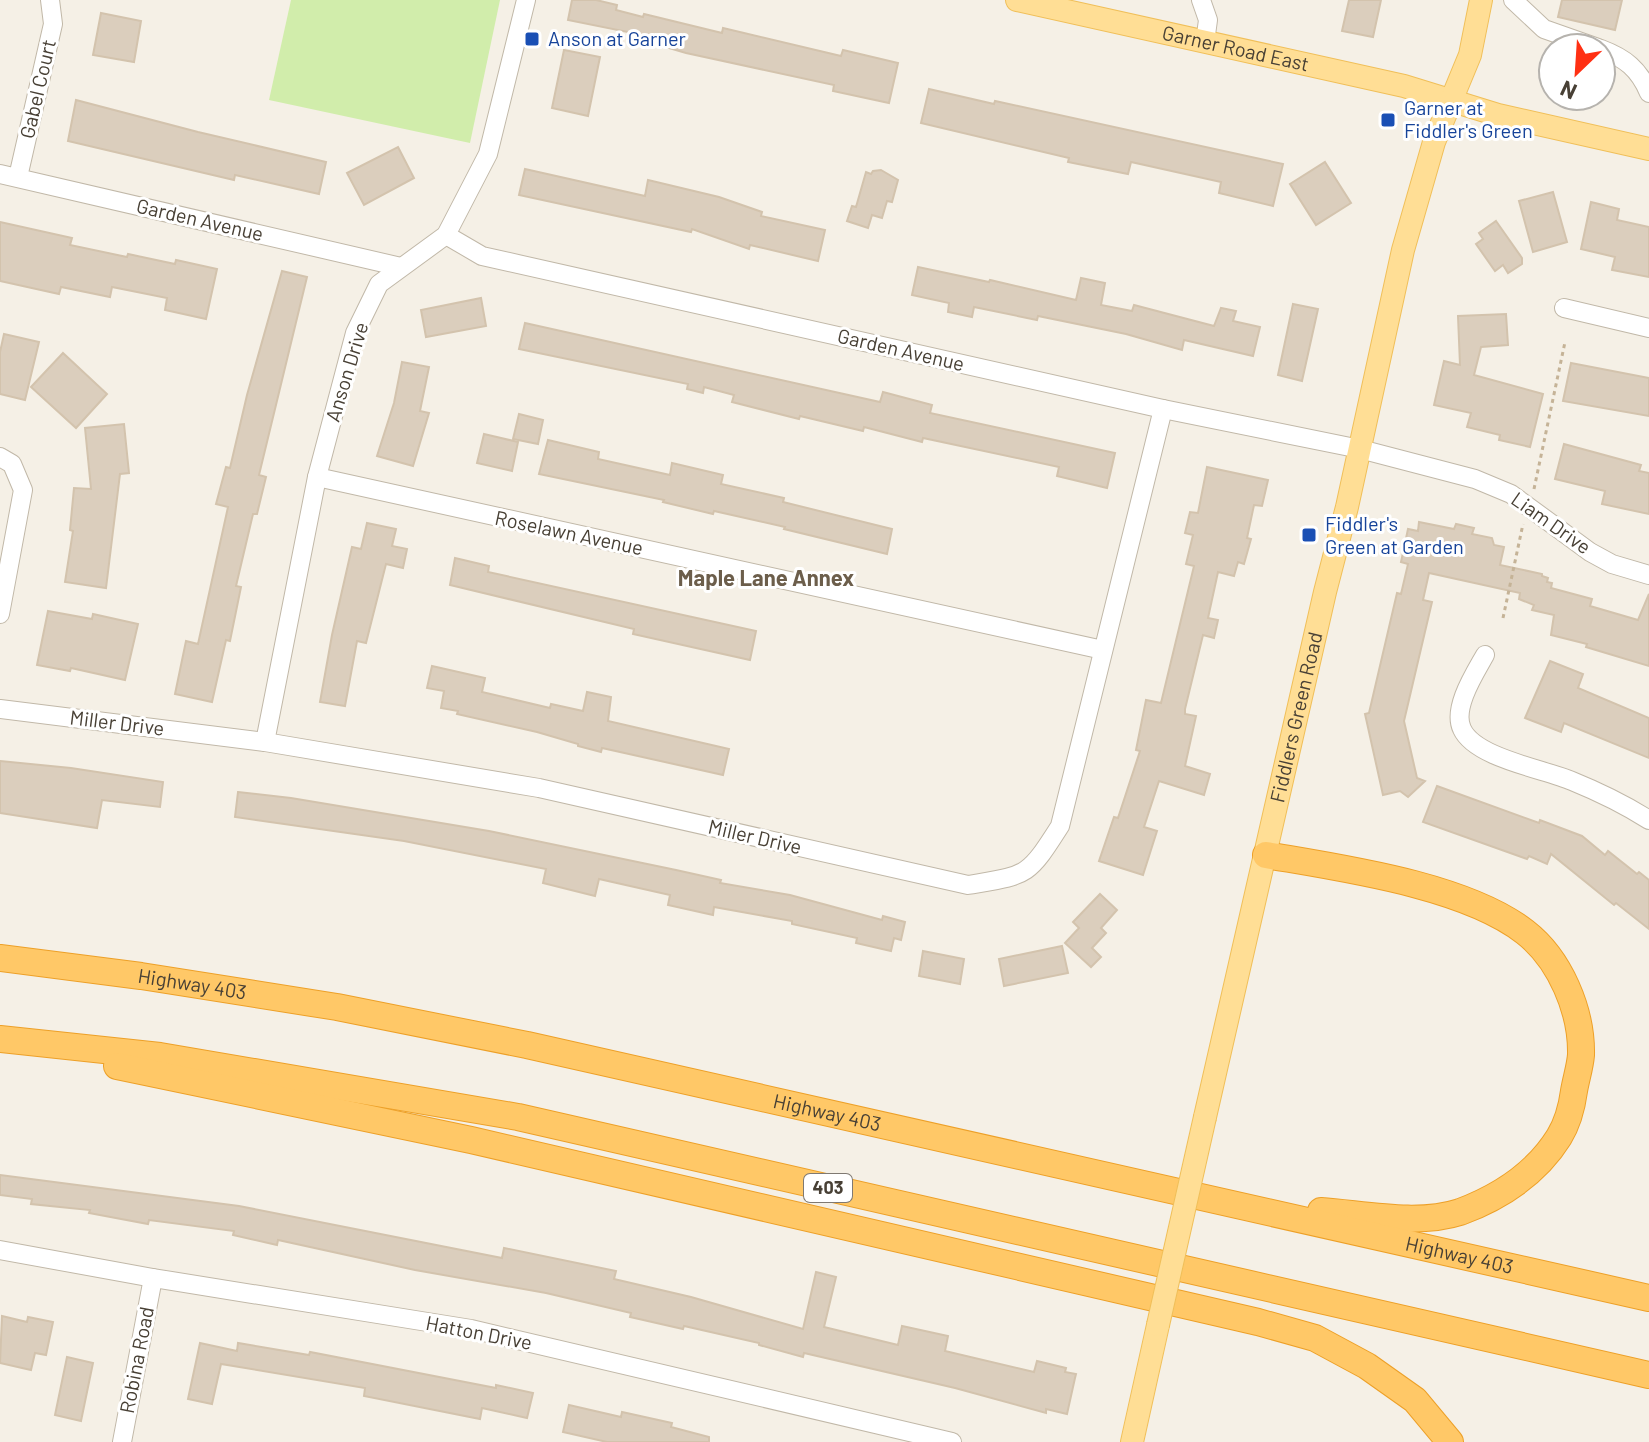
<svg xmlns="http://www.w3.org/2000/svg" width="1649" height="1442" font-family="Barlow,sans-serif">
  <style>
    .green { fill: #d1edab }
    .building { fill: #dbcebd; stroke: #d3c3ad; stroke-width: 2 }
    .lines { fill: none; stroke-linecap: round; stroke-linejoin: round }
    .minor-casing { stroke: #c1b8a8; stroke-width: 20 }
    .major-casing { stroke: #f0bf59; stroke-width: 24 }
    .highway-casing { stroke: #eda028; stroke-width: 28 }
    .path { stroke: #c5b397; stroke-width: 3; stroke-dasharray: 4 4; stroke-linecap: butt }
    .minor { stroke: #fff; stroke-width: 18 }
    .major { stroke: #ffde95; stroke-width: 22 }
    .highway { stroke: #ffc867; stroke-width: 26 }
    .major-bridge-casing { stroke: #f0bf59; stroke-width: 24; stroke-linecap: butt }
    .major-bridge { stroke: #ffde95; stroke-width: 22 }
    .transit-dot { fill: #1a4fb4; stroke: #fff; stroke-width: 3 }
    .labels { text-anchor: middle; stroke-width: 6; stroke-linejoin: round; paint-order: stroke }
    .shield { fill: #fff; stroke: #7f7972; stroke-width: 2 }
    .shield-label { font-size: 18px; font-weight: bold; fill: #484035 }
    .transit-label { font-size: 20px; fill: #164399; stroke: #fff; text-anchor: start }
    .street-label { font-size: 20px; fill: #484035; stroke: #fff }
    .neighbourhood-label { font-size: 22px; font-weight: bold; fill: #6c5e4b; stroke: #fff }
  </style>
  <rect width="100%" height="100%" fill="#f5f0e6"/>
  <path class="green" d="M291,0h209l-30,143 -201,-43z"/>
  <g class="building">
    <path d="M572,0h24l21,5 -1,5 27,7 1,-3 78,19 1,-5 118,28 2,-6 55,13 -9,40 -56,-12 1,-6 -148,-32 -58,-17v-4l-60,-12z"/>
    <path d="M1349,0h32l-8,37 -31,-6z"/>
    <path d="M1562,0h60l-7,30 -57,-13z"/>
    <path d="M101,13l40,8 -7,41 -41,-7z"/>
    <path d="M564,50l36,7 -12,59 -36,-8z"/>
    <path d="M929,89l65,15 1,-3 288,63 -10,42 -54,-13 2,-11 -90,-20 -3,12 -60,-12 1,-4 -148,-35z"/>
    <path d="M76,100l122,32 128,30 -7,32 -84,-19 -1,5 -166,-39z"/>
    <path d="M398,147l16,31 -50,27 -17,-32z"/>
    <path d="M1325,162l26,41 -35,22 -26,-41z"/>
    <path d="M525,169l120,27 3,-16 71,17 43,15 -1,4 64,14 -7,31 -68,-16 -1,4 -57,-20 -1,3 -172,-37z"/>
    <path d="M881,170l17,10 -6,22 -5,-1 -5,17 -10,-3 -4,13 -21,-7 5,-15 4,1 10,-35 5,2 2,-3z"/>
    <path d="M1553,192l14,50 -34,10 -14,-51z"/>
    <path d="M1591,202l28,7 -2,11 32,7v50l-37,-7 3,-13 -34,-8z"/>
    <path d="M1496,221l26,37v6l-14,9 -5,-8 -8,6 -19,-27 7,-5 -4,-6z"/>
    <path d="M0,222l72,16 -2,7 57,12 1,-3 47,10 1,-4 41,9 -11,50 -41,-9 2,-12 -55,-11 -2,10 -49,-10 -2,7 -59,-13z"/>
    <path d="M918,267l71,15 1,-2 86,20 5,-22 24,5 -4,22 31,6 2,-6 80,21 7,-18 15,3 -3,10 27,6 -7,29 -69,-16 -2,10 -56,-16 -88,-18 -1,4 -63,-13 -2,10 -24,-5 1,-9 -37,-8z"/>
    <path d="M282,271l25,6 -48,198 7,2 -9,37h-4l-17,72 5,1 -11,54 -4,-1 -14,62 -37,-8 11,-53 12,3 30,-137 -12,-3 10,-37 4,1 17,-73z"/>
    <path d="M481,298l5,28 -60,11 -5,-27z"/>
    <path d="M1293,304l25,5 -16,72 -24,-6z"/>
    <path d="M1506,314l2,31 -27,2 -7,28 69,19 -13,53 -31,-7 1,-5 -33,-8 4,-14 -37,-8 10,-44 16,4 -2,-49z"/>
    <path d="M525,323l355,79 3,-10 49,13 -2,8 185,40 -8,35 -50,-12 2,-9 -136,-29 -1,4 -58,-15 -1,4 -63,-15 -1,3 -67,-17 2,-7 -30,-8 -1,6 -16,-4 1,-5 -169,-35z"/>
    <path d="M4,334l35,8 -14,58 -25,-6v-42z"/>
    <path d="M63,353l44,41 -31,34 -45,-41z"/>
    <path d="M402,362l27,5 -9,44 9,2 -16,53 -36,-10 17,-53z"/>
    <path d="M1571,363l78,15v38l-86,-15z"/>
    <path d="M519,414l24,6 -5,24 -25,-5z"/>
    <path d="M124,424l5,49 -9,1 -14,114 -41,-6 8,-51 -3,-1 4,-42 17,1 -6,-61z"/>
    <path d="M484,434l34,8 -6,29 -35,-8z"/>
    <path d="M548,440l51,12 -1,7 72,16 2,-12 51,12 -2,9 63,14 -1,4 109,27 -5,25 -103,-25 1,-2 -71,-16 -1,3 -50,-12 1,-2 -125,-26z"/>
    <path d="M1564,444l77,21 -2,6 10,2v41l-47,-10 3,-13 -50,-12z"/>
    <path d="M1207,467l61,13 -6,26 -8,-1 -7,33 4,1 -7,25 -6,-2 -4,14 -16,-4 -10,46 10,2 -4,18 -11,-3 -18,74v5l11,2 -11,50 25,8 -6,21 -45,-14 -15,46 13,4 -14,44 -44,-14 15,-44 4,1 22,-67 -4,-1 10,-50 15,3 33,-137 -8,-2 7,-29 -8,-2 5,-21 8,1z"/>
    <path d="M1419,522l35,7 2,-5 18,4 -2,6 20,4 2,7 10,2 -4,18 42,9v2l6,2 -1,4 5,1 -1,5 41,11 -2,7 48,14 11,-26v72l-63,-19 1,-3 -36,-9 3,-20 -22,-5 2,-5 -15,-6 1,-6 -91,-20 -6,27 9,2 -28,119 13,57 8,3 -17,16 -8,-6 -17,4 -18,-81 4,-1 28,-120 4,1 7,-30 -7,-2 7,-33 10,2z"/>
    <path d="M367,523l29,6 -4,17 15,3 -4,19 -17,-4 -20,79 -9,-2 -12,65 -25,-4 12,-67 20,-88 9,2z"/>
    <path d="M455,558l34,8 -1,6 268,59 -6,29 -117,-26 1,-5 -184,-44z"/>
    <path d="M48,611l44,8 1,-5 45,10 -13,56 -54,-12 -1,3 -33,-6z"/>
    <path d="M1550,661l33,13 -5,14 71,30v40l-85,-35 -3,9 -36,-14z"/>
    <path d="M432,666l53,12 -3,14 68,16 1,-4 32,7 4,-19 24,5 -3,24 121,28 -6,26 -121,-27 -1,4 -23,-6v-2l-41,-12 -80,-18 1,-3 -17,-3 3,-17 -17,-3z"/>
    <path d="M0,761l71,7 92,14 -3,25 -58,-7 -5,28 -97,-15z"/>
    <path d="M1437,786l102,37 1,-3 42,16 23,19 3,-4 29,23 2,-2 10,8v49l-33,-26 -2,2 -63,-51 -4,10 -18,-8 -2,3 -104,-37z"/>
    <path d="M238,792l53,6 198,33 187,39 45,10 -1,3 70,12 92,25 1,-4 22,6 -4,18 -7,-2 -3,13 -35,-8 1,-5 -65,-14v-3l-78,-14 -1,8 -45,-10 2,-10 -71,-16 -4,17 -52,-13 3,-14 -142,-28 -169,-24z"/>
    <path d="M1100,894l17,16 -16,18 5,5 -14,15 9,9 -10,10 -26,-24 14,-15 -6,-6z"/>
    <path d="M1062,946l6,27 -64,13 -5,-27z"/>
    <path d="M923,951l41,8 -4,25 -41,-8z"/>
    <path d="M0,1175l239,31 263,52 2,-10 112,23 -2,8 77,18 112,32 13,-57 20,5 -12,50 74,18 4,-19 46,10 -3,15 89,21 3,-11 29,7 -1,4 11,2 -1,4 -8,36 -21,-5v4l-91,-25 -151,-35 -1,4 -44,-12v-2l-75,-17 -1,3 -53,-12 1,-4 -85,-20 -131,-23 -137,-30 -1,5 -44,-10 1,-4 -85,-11 -1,4 -59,-11 1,-3 -59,-6 1,-5 -32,-4z"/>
    <path d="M2,1316l25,6 1,-5 25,5 -7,33 -11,-2 -4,17 -31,-7z"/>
    <path d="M200,1343l37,8 1,-8 71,12 1,-3 186,36v-3l37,8 -6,25 -45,-10 -2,11 -116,-23 1,-8 -144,-24 -9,40 -24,-5z"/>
    <path d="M67,1357l26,6 -12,58 -26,-6z"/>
    <path d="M569,1405l52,12 1,-5 50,11 -1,4 38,10v5h-102l-44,-10z"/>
  </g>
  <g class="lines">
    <g class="minor-casing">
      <g id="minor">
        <path d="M1201,0l7,20 -3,22"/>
        <path d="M1513,0l31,29 54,19"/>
        <path d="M1601,49c24,9 38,20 48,44"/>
        <path d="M0,174l401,93"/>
        <path d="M18,177l35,-153 -3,-24"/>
        <path d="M446,235l36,21 681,153 197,40 115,30 36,15 79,58 22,12 37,11"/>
        <path d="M1564,308l85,20"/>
        <path d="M0,457l12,7 11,26 -23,124"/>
        <path d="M317,477l786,173"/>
        <path d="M1485,655c-10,18 -33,53 -23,74 13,29 82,40 110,52 27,11 52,23 77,39"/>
        <path d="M0,709l265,33 274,46 429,97c59,-10 59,-7 92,-59l103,-417"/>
        <path d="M265,742l52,-265 38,-144 24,-49 67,-49 42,-81 38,-154"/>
        <path d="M0,1250l153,28 318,51 481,113"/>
        <path d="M122,1442l31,-164"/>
      </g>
    </g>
    <g class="major-casing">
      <g id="major">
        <path id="s1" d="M1017,0l387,86 94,29 151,34"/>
        <path id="s2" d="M1205,1117l120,-525 22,-85 56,-257 31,-108 36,-87 11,-55"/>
        <path d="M1132,1442l26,-117"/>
      </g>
    </g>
    <g class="highway-casing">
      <g id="highway">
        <path d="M1266,855c75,13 199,30 259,77 35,27 57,79 56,123 -1,12 -5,24 -7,36 -2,15 -7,33 -15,46 -23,37 -59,60 -99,75 -43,14 -96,2 -139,-1"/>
        <path id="s3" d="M0,958l141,18 196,31 190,38 1122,253"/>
        <path d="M0,1039l160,17 358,61 1131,258"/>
        <path d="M117,1066l354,74 787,182 57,16 52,28 48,34 35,42"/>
      </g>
    </g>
    <g class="path">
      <path d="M1534,489l31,-147"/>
      <path d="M1503,618l20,-94"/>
    </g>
    <use href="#minor" class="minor"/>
    <use href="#major" class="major"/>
    <use href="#highway" class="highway"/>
    <g class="major-bridge-casing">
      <path id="major-bridge" d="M1158,1325l47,-208"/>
    </g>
    <use href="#major-bridge" class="major-bridge"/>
  </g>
  <g class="transit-dot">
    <rect x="524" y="31" width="16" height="16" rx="4"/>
    <rect x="1380" y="112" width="16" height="16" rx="4"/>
    <rect x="1301" y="527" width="16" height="16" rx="4"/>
  </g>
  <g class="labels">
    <rect class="shield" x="804" y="1174" width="48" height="28" rx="6"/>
    <g class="shield-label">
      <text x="828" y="1194">403</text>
    </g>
    <g class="transit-label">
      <text x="548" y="46">Anson at Garner</text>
      <text x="1404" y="115">Garner at<tspan x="1404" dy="23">Fiddler's Green</tspan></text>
      <text x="1325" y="531">Fiddler's<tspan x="1325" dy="23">Green at Garden</tspan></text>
    </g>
    <g class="street-label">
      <text dy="7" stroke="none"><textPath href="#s1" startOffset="224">Garner Road East</textPath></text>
      <text transform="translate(38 89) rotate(-77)" y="7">Gabel Court</text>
      <text transform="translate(200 220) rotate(13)" y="7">Garden Avenue</text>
      <text transform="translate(901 350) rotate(13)" y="7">Garden Avenue</text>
      <text transform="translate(347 372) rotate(-73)" y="7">Anson Drive</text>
      <text transform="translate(1551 523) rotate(35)" y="7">Liam Drive</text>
      <text transform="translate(569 533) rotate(12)" y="7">Roselawn Avenue</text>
      <text dy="7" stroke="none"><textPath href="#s2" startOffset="410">Fiddlers Green Road</textPath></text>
      <text transform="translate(117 723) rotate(7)" y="7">Miller Drive</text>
      <text transform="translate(755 837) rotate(13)" y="7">Miller Drive</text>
      <text dy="7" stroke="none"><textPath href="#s3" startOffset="194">Highway 403</textPath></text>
      <text dy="7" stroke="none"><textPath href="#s3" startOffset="842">Highway 403</textPath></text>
      <text dy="7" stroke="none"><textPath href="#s3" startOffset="1490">Highway 403</textPath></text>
      <text transform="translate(479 1333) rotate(11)" y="7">Hatton Drive</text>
      <text transform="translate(137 1360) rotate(-79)" y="7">Robina Road</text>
    </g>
    <g class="neighbourhood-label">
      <text x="766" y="586">Maple Lane Annex</text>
    </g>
  </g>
  <g transform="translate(1577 72) rotate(205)"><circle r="38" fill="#ffffff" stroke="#b6b3ae" stroke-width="2"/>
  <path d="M0-6L14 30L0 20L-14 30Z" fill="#ff3013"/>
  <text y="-12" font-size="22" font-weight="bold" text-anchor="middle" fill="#484035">N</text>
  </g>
</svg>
